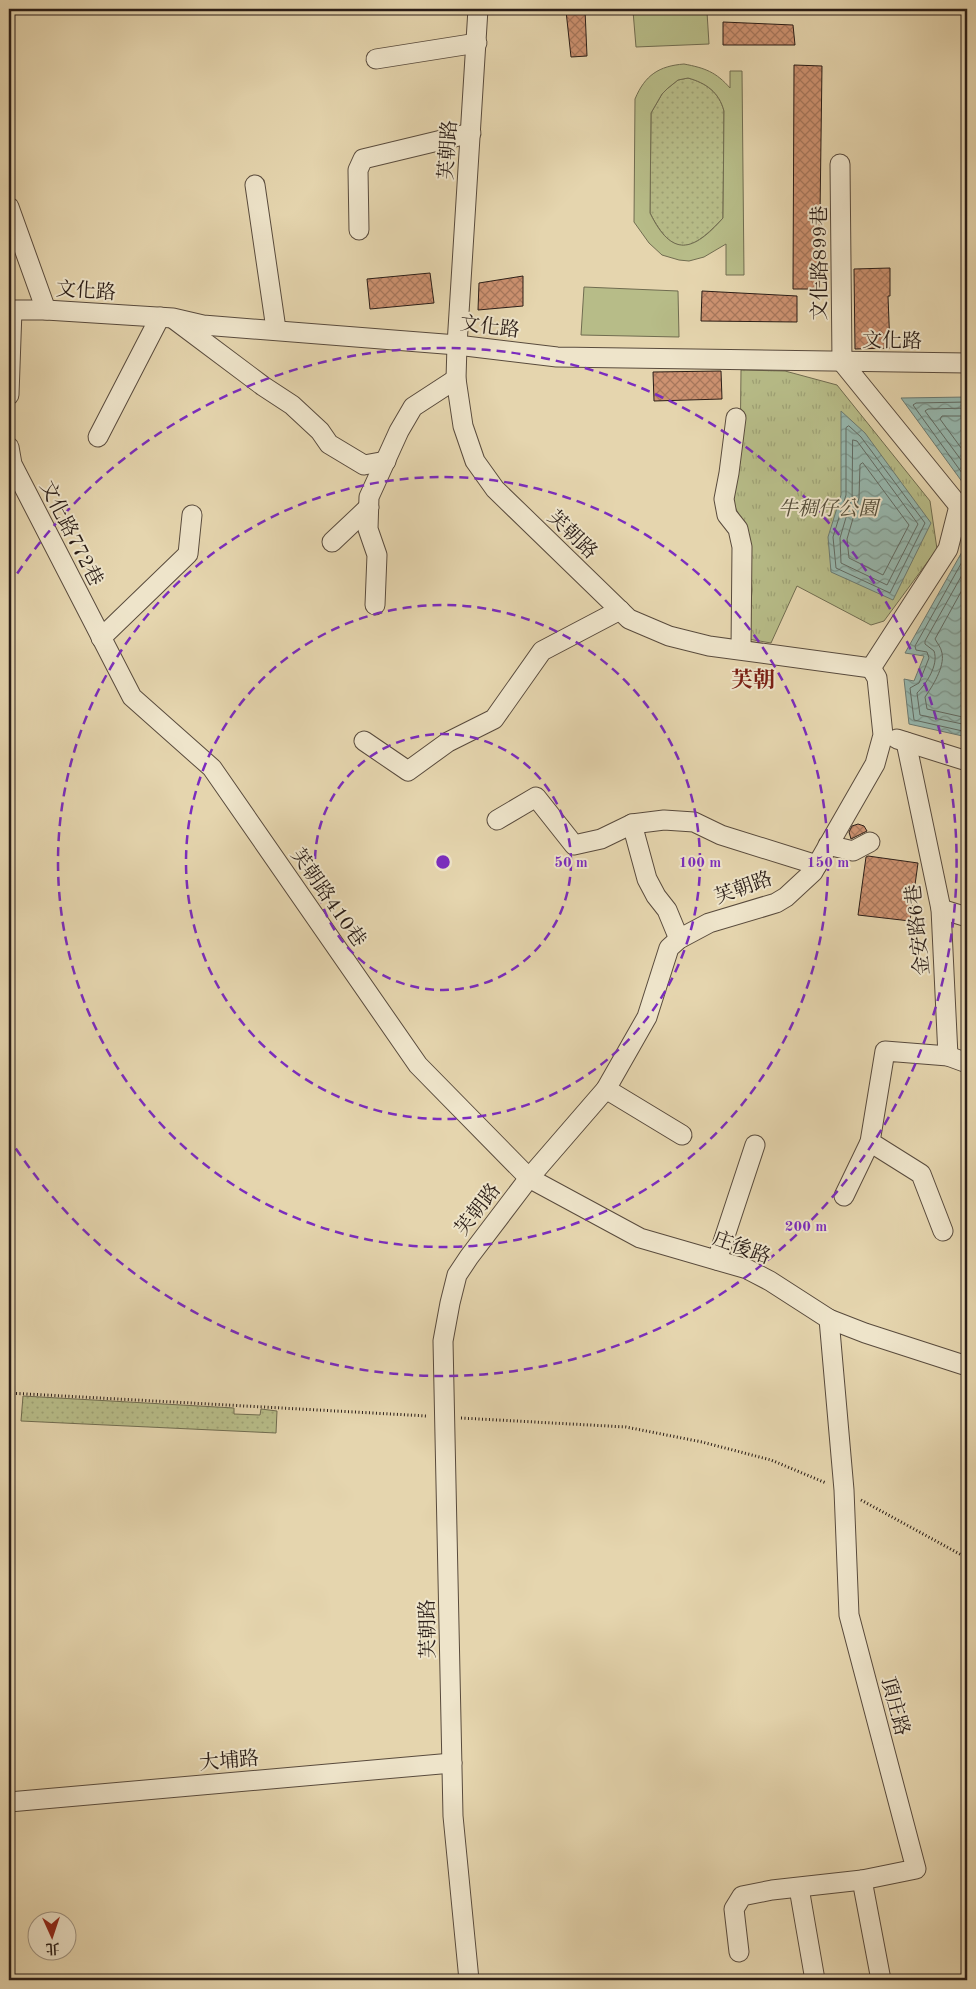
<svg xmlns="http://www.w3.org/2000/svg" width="976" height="1989" font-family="'Old Standard TT','Noto Serif TC',serif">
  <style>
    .grass { fill: url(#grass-dots); stroke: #706c50 }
    .park { fill: url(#park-tufts); stroke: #706c50 }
    .pitch { fill: #b7bc88; stroke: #706c50; fill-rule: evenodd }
    .water { fill: url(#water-waves); stroke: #6b7a72 }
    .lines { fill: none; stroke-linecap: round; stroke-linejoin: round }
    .shore { stroke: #606a63; stroke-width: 1 }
    .building { fill: url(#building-cross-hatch); stroke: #2a1d17 }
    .minor-casing { stroke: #594b3d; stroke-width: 21 }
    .path { stroke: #2a1d17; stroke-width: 3; stroke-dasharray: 1 2.5; stroke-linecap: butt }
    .minor { stroke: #eee4ca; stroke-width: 19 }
    .ring { fill: none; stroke: #7b2cbf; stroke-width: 2.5; stroke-dasharray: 9 6 }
    .labels { text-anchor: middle; stroke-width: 4; stroke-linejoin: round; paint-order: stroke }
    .street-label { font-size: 20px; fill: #2a1d17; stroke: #eee4ca }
    .park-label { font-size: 20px; font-style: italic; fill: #544d39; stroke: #eee4ca }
    .quarter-label { font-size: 22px; font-weight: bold; fill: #7a1f14; stroke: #eee4ca }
    .centre { fill: #7b2cbf; stroke: #eee4ca; stroke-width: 2.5 }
    .ring-label { font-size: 15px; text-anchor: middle; font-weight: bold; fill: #7b2cbf; stroke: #eee4ca; stroke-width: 4; stroke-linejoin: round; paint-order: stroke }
  </style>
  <defs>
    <pattern id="grass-dots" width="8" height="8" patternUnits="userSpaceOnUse" patternTransform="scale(1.25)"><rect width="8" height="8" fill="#b7bc88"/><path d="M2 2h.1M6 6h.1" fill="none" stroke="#9ea175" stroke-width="1.8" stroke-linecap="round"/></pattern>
    <pattern id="park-tufts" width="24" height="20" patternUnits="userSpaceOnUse" patternTransform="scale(1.25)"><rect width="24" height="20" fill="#b7bc88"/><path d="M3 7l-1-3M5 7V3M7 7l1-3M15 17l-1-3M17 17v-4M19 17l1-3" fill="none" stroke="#9ea175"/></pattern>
    <pattern id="water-waves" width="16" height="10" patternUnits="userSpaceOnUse" patternTransform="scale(1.25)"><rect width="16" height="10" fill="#96b8af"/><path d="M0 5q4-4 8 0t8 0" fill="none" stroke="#7b958d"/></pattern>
    <pattern id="building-cross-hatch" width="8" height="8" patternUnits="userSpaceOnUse" patternTransform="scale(1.25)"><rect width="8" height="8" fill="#cd9271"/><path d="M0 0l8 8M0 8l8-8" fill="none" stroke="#a7775c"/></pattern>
  </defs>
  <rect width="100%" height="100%" fill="#e5d5ae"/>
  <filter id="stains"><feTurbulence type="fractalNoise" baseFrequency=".004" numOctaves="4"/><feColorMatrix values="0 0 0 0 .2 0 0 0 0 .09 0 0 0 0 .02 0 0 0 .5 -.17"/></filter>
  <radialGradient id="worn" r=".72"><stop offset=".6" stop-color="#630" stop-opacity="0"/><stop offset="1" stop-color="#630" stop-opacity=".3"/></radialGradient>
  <g class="grass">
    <path d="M688,78c18,5 31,14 36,33l-1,107c-31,33 -49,42 -73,-5l1,-100 11,-19 6,-6 10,-8z"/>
    <path d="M23,1396l211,12v6l26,1 1,-6 16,2 -1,22 -255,-12z"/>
  </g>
  <path class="park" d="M741,370l44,1 52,14 93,116 7,48 -53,72 -13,4 -74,-39 -26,57 -23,-4 4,-49 -4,-57 -16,-32 8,-39z"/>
  <g class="pitch">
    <path d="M633,11l74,1 2,32 -73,3z"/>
    <path d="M684,64c21,4 32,8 46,24v-17h12l2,204h-18v-31l-22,13 -15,4 -10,-1 -17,-5 -13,-12 -15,-21 1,-123c10,-24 24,-33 49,-35zM688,78c18,5 31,14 36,33l-1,107c-30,34 -51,40 -73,-5l1,-100 11,-19 6,-6 10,-8z"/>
    <path d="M584,287l94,4 1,46 -98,-2z"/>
  </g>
  <g class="water">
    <path d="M967,397v79l-4,7 -62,-85z"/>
    <path d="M841,411l24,22 66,90 -38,77 -62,-28 -3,-35 13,-42z"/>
    <path d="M967,543v194l-58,-13 -5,-45 10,2 10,-25 -19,-3z"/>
  </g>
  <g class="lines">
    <g class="shore">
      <path d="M967,402l-51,1 -3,2 49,68 5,1"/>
      <path d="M967,408l-39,1 -3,2 42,57"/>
      <path d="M967,416h-25l-2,3 27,37"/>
      <path d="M849,426l12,11 64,86 -35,70 -54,-25 -3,-31 13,-42v-67z"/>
      <path d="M853,440l4,1 61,83 -31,61 -46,-22 -1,-25 12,-41z"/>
      <path d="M863,463l46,62 -26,50 -34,-17 -2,-19 12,-41 1,-33z"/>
      <path d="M967,553l-52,93 1,4 11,2 2,6 -10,25 -9,5 4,32 53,12"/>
      <path d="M967,566l-42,75v3l9,7c5,14 -8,33 -17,42l3,22 47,10"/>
      <path d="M967,581l-32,58c2,4 6,8 7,14 3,14 -10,34 -17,44l2,12 40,9"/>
    </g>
  </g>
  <g class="building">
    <path d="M585,10l2,46 -16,1 -5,-46z"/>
    <path d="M723,22l70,3 2,20h-72z"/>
    <path d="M794,65l28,1 -3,223h-26z"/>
    <path d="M890,268v28h-2l2,52 -35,1 -1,-80z"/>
    <path d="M430,273l4,30 -64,6 -3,-30z"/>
    <path d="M523,276v30l-45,4 1,-27z"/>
    <path d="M702,291l95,5v26l-96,-1z"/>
    <path d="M721,371l1,28 -68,2 -1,-29z"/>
    <path d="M858,824l6,2 3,5 -16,8 -2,-7 3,-6z"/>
    <path d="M868,856l50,7 -8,58 -52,-6 8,-58z"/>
  </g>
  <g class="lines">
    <g class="minor-casing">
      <g id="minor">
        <path d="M478,9l-21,336 -1,34 7,47 12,35 20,28 134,130 40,17 40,10 162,22"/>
        <path d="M376,59l101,-16"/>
        <path d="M840,164l2,198"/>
        <path d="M255,185l21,144"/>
        <path d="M9,207l37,103"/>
        <path d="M359,230l-1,-60 5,-11 108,-26"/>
        <path d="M9,310h37l127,8 30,7 254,20 100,12 410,6"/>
        <path d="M175,320l88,66 29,19 28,26 9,13 35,21 22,-4"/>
        <path d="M842,362l117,144 8,4"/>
        <path d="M9,395l3,-85"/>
        <path d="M736,418l-7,55 -5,26 3,16 11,14 4,18 -1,102"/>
        <path d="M98,437l62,-120"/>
        <path d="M9,447l3,17 120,233 80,71 206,297 111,113 111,60 107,31 23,12 59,38 36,14 102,33"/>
        <path d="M332,542l37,-35"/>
        <path d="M375,605l2,-50 -9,-26 1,-32 30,-66 14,-24 43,-28"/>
        <path d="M101,638l87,-84 4,-39"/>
        <path d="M871,668l77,-119 11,-43"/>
        <path d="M897,739l70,22"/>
        <path d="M364,741l44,30 40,-29 46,-23 48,-68 78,-41"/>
        <path d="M906,742l35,167 7,147 -63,-5 -15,91 51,32 22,57"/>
        <path d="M497,820l39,-23 38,48 27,-6 31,-15 32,-4 30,2 27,13 96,30"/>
        <path d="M632,824l15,55 9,17 11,14 12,29"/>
        <path d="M828,845l25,6 17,-9"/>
        <path d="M941,909l26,8"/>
        <path d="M948,1056l19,7"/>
        <path d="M606,1089l76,46"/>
        <path d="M844,1196l26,-54"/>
        <path d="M717,1260l38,-115"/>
        <path d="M9,1802l443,-39"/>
        <path d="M862,1880l19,100"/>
        <path d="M799,1888l16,92"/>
        <path d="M739,1952l-5,-43 8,-13 30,-6 90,-10 54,-11 -67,-254 -5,-125 -15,-171"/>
        <path d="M469,1980l-16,-164 -10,-475 7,-38 7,-28 12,-18 60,-79 77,-89 41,-72 22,-69 10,-9 30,-16 67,-20 10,-6 27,-25 62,-108 8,-29 -6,-57 -6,-10"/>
      </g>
    </g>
    <g class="path">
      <path d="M9,1393l418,23"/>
      <path d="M461,1418l165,9 76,15 69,18 55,23"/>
      <path d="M861,1500l106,58"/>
    </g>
    <use href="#minor" class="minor"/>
  </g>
  <g class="ring">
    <circle cx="443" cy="862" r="128"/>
    <circle cx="443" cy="862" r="257"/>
    <circle cx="443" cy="862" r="385"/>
    <path d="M9 586A514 514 0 1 1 9 1138"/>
  </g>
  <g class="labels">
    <g class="street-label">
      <text transform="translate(447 150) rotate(-86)" y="7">芙朝路</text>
      <text transform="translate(819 263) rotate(-90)" y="7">文化路899巷</text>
      <text transform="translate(86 290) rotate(4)" y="7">文化路</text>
      <text transform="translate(490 326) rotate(7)" y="7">文化路</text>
      <text transform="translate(892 340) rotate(1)" y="7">文化路</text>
      <text transform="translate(72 533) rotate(63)" y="7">文化路772巷</text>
      <text transform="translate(573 534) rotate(44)" y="7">芙朝路</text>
      <text transform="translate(743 887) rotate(-20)" y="7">芙朝路</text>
      <text transform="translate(329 897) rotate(55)" y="7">芙朝路410巷</text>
      <text transform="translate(917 930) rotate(-96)" y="7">金安路6巷</text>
      <text transform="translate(477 1209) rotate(-52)" y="7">芙朝路</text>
      <text transform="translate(742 1247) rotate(20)" y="7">庄後路</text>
      <text transform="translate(427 1629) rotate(-91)" y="7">芙朝路</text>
      <text transform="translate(896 1706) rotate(75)" y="7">頂庄路</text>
      <text transform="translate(229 1760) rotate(-5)" y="7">大埔路</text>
    </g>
    <g class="park-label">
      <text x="828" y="515">牛稠仔公園</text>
    </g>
    <g class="quarter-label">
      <text x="753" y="687">芙朝</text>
    </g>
  </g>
  <circle cx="443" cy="862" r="8" class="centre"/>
  <g class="ring-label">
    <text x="571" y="867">50 m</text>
    <text x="700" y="867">100 m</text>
    <text x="828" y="867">150 m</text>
    <text x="806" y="1231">200 m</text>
  </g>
  <rect width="976" height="1989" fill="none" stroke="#e5d5ae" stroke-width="30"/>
  <rect x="10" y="10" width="956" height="1969" fill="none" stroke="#2a1d17" stroke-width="2.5"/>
  <rect x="15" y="15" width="946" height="1959" fill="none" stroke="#2a1d17"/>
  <g transform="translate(52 1936) rotate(177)"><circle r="24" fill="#eee4ca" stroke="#a09482"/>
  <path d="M0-4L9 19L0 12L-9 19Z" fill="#8f2418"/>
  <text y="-8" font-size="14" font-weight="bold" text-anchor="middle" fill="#2a1d17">北</text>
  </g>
  <rect width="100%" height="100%" filter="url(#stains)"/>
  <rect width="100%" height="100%" fill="url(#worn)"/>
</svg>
